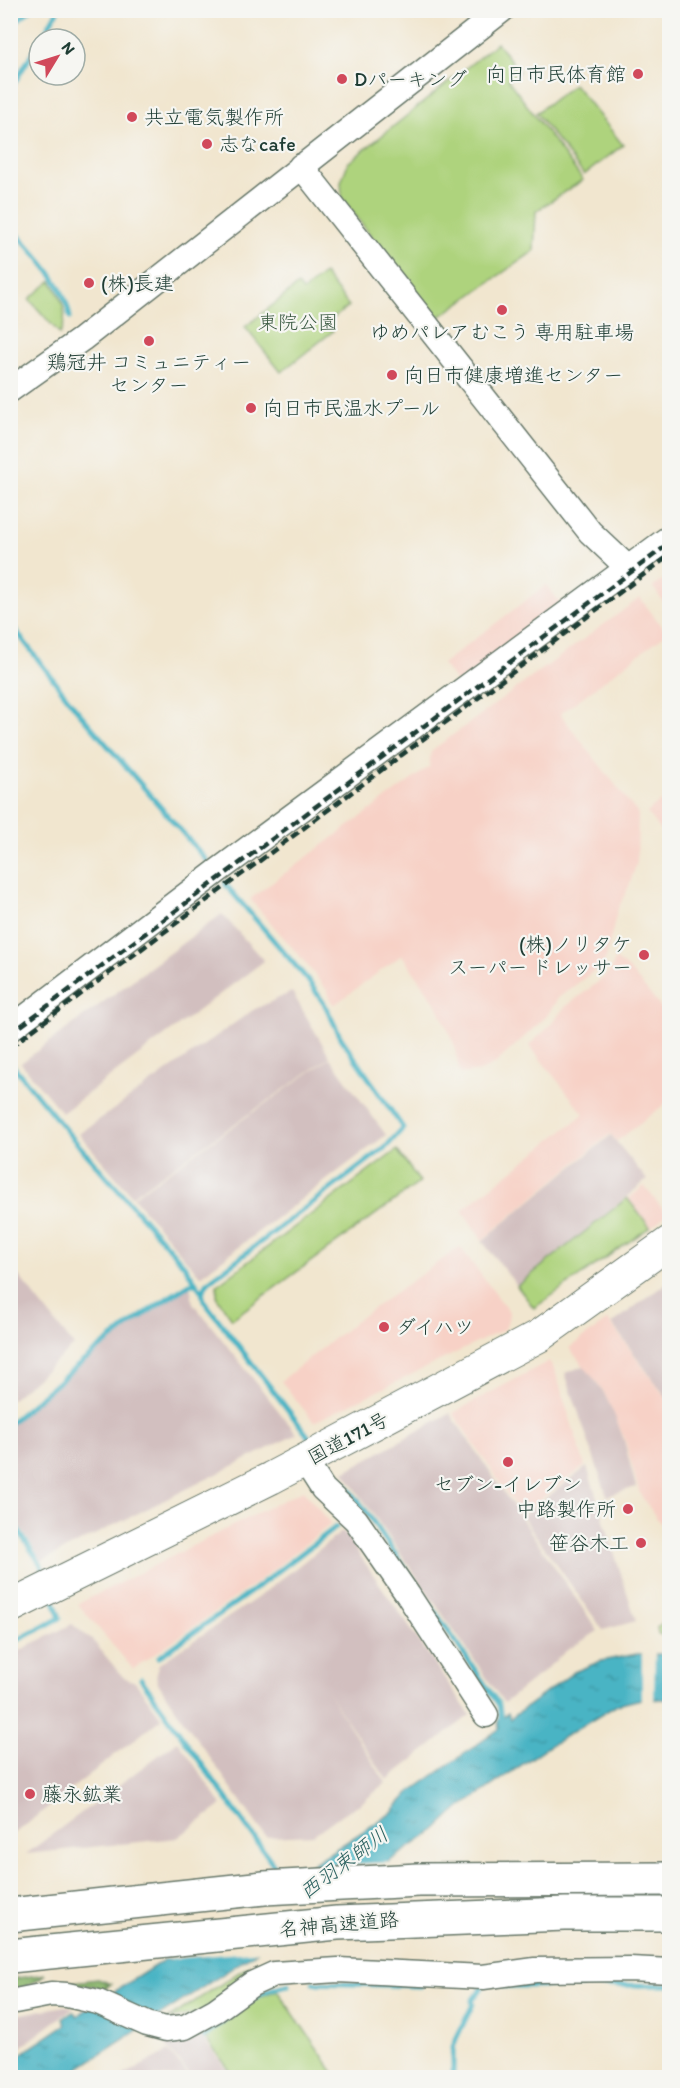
<svg xmlns="http://www.w3.org/2000/svg" width="680" height="2088" font-family="Itim,'Klee One',sans-serif">
  <style>
    .built { fill: #f7d1c6 }
    .industrial { fill: #d2bfbf }
    .green { fill: #aed37d; stroke: #668858; stroke-width: 1.5 }
    .forest { fill: url(#forest-firs); stroke: #547950; stroke-width: 1.5 }
    .cemetery { fill: url(#cemetery-stones); stroke: #668858; stroke-width: 1.5 }
    .water { fill: url(#water-ripples); stroke: #34787c; stroke-width: 1.5 }
    .pier { fill: #f1e6cf }
    .lines { fill: none; stroke-linecap: round; stroke-linejoin: round }
    .stream { stroke: #48b4c4; stroke-width: 5 }
    .tertiary-casing { stroke: #68786a; stroke-width: 27 }
    .trunk-casing { stroke: #68786a; stroke-width: 34 }
    .motorway-casing { stroke: #68786a; stroke-width: 36 }
    .tertiary { stroke: #fff; stroke-width: 24 }
    .trunk { stroke: #fff; stroke-width: 32 }
    .motorway { stroke: #fff; stroke-width: 33 }
    .rail { stroke: #1f3d34; stroke-width: 4.5; stroke-dasharray: 9 4.5; stroke-linecap: butt }
    .poi-dot { fill: #d1495b; stroke: #f6f6f2; stroke-width: 2 }
    .labels { text-anchor: middle; stroke-width: 4.5; stroke-linejoin: round; paint-order: stroke }
    .poi-label { font-size: 20px; fill: #1f3d34; stroke: #f6f6f2; text-anchor: start }
    .park-label { font-size: 20px; fill: #3c5b43; stroke: #f6f6f2 }
    .street-label { font-size: 20px; fill: #1f3d34; stroke: #f6f6f2 }
    .water-label { font-size: 21px; font-style: italic; fill: #2b615f; stroke: #f6f6f2 }
  </style>
  <defs>
    <pattern id="forest-firs" width="22" height="20" patternUnits="userSpaceOnUse" patternTransform="scale(1.5)"><rect width="22" height="20" fill="#8ab56c"/><path d="M5 1l3.5 6h-7zM16 11l3.5 6h-7z" fill="#70945a"/></pattern>
    <pattern id="cemetery-stones" width="16" height="16" patternUnits="userSpaceOnUse" patternTransform="scale(1.5)"><rect width="16" height="16" fill="#aed37d"/><path d="M2 7V4a2 2 0 0 1 4 0v3zM10 15v-3a2 2 0 0 1 4 0v3z" fill="#95b66d"/></pattern>
    <pattern id="water-ripples" width="26" height="14" patternUnits="userSpaceOnUse" patternTransform="scale(1.5)"><rect width="26" height="14" fill="#48b4c4"/><path d="M2 4q2-2 4 0t4 0M15 11q2-2 4 0t4 0" fill="none" stroke="#3b94a0"/></pattern>
  </defs>
  <rect width="100%" height="100%" fill="#f6f6f2"/>
  <filter id="ink" filterUnits="userSpaceOnUse"><feTurbulence type="fractalNoise" baseFrequency=".0167" numOctaves="2"/><feDisplacementMap in="SourceGraphic" scale="12" xChannelSelector="R" yChannelSelector="G"/><feConvolveMatrix kernelMatrix="1 2 1 2 8 2 1 2 1" color-interpolation-filters="sRGB"/></filter>
  <filter id="wash" filterUnits="userSpaceOnUse"><feTurbulence type="fractalNoise" baseFrequency=".008" numOctaves="4" result="noise"/><feDisplacementMap in="SourceGraphic" scale="24" xChannelSelector="R" yChannelSelector="G"/><feGaussianBlur stdDeviation="1.35" result="paint"/><feColorMatrix in="noise" values="0 0 0 0 0 0 0 0 0 0 0 0 0 0 0 0 0 1.4 0 .05"/><feComposite in="paint" operator="in"/></filter>
  <g filter="url(#wash)">
    <rect width="100%" height="100%" fill="#f1e6cf"/>
    <g class="built">
      <path d="M669,575v35l-16,-23z"/>
      <path d="M546,585l15,19 -103,80 -16,-20z"/>
      <path d="M640,598l27,35 -107,81 78,100 -1,48 -8,24 -12,25 -11,47 -4,7 -44,33 -11,18 -52,48 -14,7 -21,3 -6,-30 -16,-37 -36,-52 -68,50 -8,-16 -23,-29 -53,-61 179,-132 2,-16z"/>
      <path d="M669,794v47l-22,-28z"/>
      <path d="M615,959l14,10 34,41 4,17 2,4v70l-52,40 -7,-7 -128,106 -20,-30 122,-96 -55,-69 20,-18 15,-19 38,-29 9,-9z"/>
      <path d="M644,1186l23,28 -16,13 -23,-28z"/>
      <path d="M460,1247l50,66 -5,16 -191,93 -33,-41 80,-64z"/>
      <path d="M608,1320l61,82v131l-11,-13 -18,-26 -15,-54 -22,-50 -34,-42z"/>
      <path d="M549,1361l6,10 30,95 -64,48 -68,-101z"/>
      <path d="M303,1490l28,34 -75,59 -123,86 -55,-65z"/>
    </g>
    <g class="industrial">
      <path d="M222,914l42,47 -202,152 -41,-50z"/>
      <path d="M292,992l38,65 -198,139 -53,-62 174,-124z"/>
      <path d="M330,1058l56,77 -186,141 -67,-79z"/>
      <path d="M611,1135l36,45 -130,106 -35,-45z"/>
      <path d="M11,1266l63,80 -63,54h-1z"/>
      <path d="M669,1281v120l-57,-77z"/>
      <path d="M190,1285l3,18 104,131 -255,127 -31,-48v-89l74,-64 51,-40z"/>
      <path d="M584,1366l19,25 11,23 10,26 12,47 -29,9 -42,-123z"/>
      <path d="M450,1413l148,218 -32,20 -23,21 -39,31 -160,-231z"/>
      <path d="M587,1467l49,154 -33,9 -81,-114z"/>
      <path d="M343,1531l127,184 -83,65 -61,-91 60,94 -26,21 -18,10 -29,21 -47,2 -101,-143 -8,-13 -1,-8 3,-9 98,-66z"/>
      <path d="M72,1624l22,18 29,35 12,5 27,36 -151,118v-181z"/>
      <path d="M178,1741l44,64 -45,33 -151,16z"/>
      <path d="M65,2006l9,1 -63,48v-39z"/>
      <path d="M202,2038l31,39h-41l-27,-33z"/>
      <path d="M169,2051l21,26h-70z"/>
    </g>
    <g class="green">
      <path d="M497,43l22,28 -11,9 75,100 -47,31 -2,40 -99,69 -93,-122 -1,-16 7,-19z"/>
      <path d="M574,84l49,61 -39,30 -48,-62z"/>
      <path d="M324,274l25,32 -22,17 6,8 -52,41 -36,-45 53,-42 5,6z"/>
      <path d="M51,281c11,17 19,34 9,53l-31,-35z"/>
      <path d="M397,1150l23,32 -188,137 -15,-21v-13z"/>
      <path d="M627,1198l23,29 -116,81 -17,-22z"/>
      <path d="M250,1965l6,8 -56,40 -32,6z"/>
      <path d="M277,1990l60,87h-102l-30,-39 52,-40z"/>
    </g>
    <g class="forest">
      <path d="M46,1974l-24,15 -11,2v-12z"/>
      <path d="M98,1979l13,5 -10,7 -6,-5h-27l5,-4z"/>
    </g>
    <path class="cemetery" d="M669,1618v18l-11,-2 -1,-7z"/>
    <path class="water" d="M637,1654h32v45l-32,1 -20,5 -71,43 -92,64 -19,18 -174,119 -195,128 -55,1v-17l55,-37 -3,-6 10,-7 4,5 313,-202 19,-21 90,-64 -1,-9 10,-7 2,6 64,-47 27,-11z"/>
    <g class="pier">
      <path d="M642,1651h13l-1,51 -12,1z"/>
      <path d="M395,1862l-131,89 -107,9 147,-94z"/>
    </g>
    <g class="lines">
      <g class="stream">
        <path d="M10,26l20,-16"/>
        <path d="M41,39l17,-29"/>
        <path d="M10,90l29,-48"/>
        <path d="M10,226c24,27 54,55 60,91"/>
        <path d="M10,623l66,86 131,152"/>
        <path d="M225,884l82,95 18,26 16,33 62,90 -16,18 -179,136 -6,10 2,9 111,144"/>
        <path d="M10,1062l59,72 115,131 18,27"/>
        <path d="M10,1423c60,-51 113,-98 180,-139h6"/>
        <path d="M326,1459l37,48 136,198 3,20"/>
        <path d="M10,1518l30,45 6,16"/>
        <path d="M10,1644l50,-26 -8,-22"/>
        <path d="M159,1657l93,-66 84,-64"/>
        <path d="M141,1679l140,196"/>
        <path d="M313,1983l108,3"/>
        <path d="M504,1986l166,-1"/>
        <path d="M204,2037c25,-19 53,-49 85,-52"/>
        <path d="M453,2078v-31l3,-8 17,-35 -1,-3 11,-15"/>
      </g>
    </g>
  </g>
  <g filter="url(#ink)">
    <g class="lines">
      <g class="tertiary-casing">
        <g id="tertiary">
          <path d="M301,166l289,366 38,36"/>
          <path d="M10,390l72,-51 420,-329"/>
          <path d="M10,1029l209,-159 451,-333"/>
          <path d="M305,1461l18,28 33,31 52,75 78,120"/>
          <path d="M10,2002l41,-8 16,1 31,7 49,22 19,5 19,-2 31,-17 36,-26 22,-10 64,-4 145,7 52,-7 95,-1 40,2"/>
        </g>
      </g>
      <g class="trunk-casing">
        <path id="trunk" d="M10,1607l261,-129 268,-142 131,-94"/>
      </g>
      <g class="motorway-casing">
        <g id="motorway">
          <path d="M10,1915l254,-27 155,-8 251,-1"/>
          <path d="M10,1956l327,-33 228,-9h105"/>
        </g>
      </g>
      <use href="#tertiary" class="tertiary"/>
      <use href="#trunk" class="trunk"/>
      <use href="#motorway" class="motorway"/>
      <g class="rail">
        <path d="M10,1034l660,-491"/>
        <path d="M10,1047l660,-492"/>
      </g>
    </g>
  </g>
  <g class="poi-dot">
    <circle cx="638" cy="74" r="6"/>
    <circle cx="342" cy="79" r="6"/>
    <circle cx="132" cy="117" r="6"/>
    <circle cx="207" cy="144" r="6"/>
    <circle cx="89" cy="283" r="6"/>
    <circle cx="502" cy="310" r="6"/>
    <circle cx="149" cy="341" r="6"/>
    <circle cx="392" cy="375" r="6"/>
    <circle cx="251" cy="408" r="6"/>
    <circle cx="644" cy="955" r="6"/>
    <circle cx="384" cy="1327" r="6"/>
    <circle cx="508" cy="1462" r="6"/>
    <circle cx="628" cy="1509" r="6"/>
    <circle cx="641" cy="1543" r="6"/>
    <circle cx="30" cy="1794" r="6"/>
  </g>
  <g class="labels">
    <g class="poi-label">
      <text x="626" y="81" text-anchor="end">向日市民体育館</text>
      <text x="354" y="86">Dパーキング</text>
      <text x="144" y="124">共立電気製作所</text>
      <text x="219" y="151">志なcafe</text>
      <text x="101" y="290">(株)長建</text>
      <text x="502" y="339" text-anchor="middle">ゆめパレアむこう 専用駐車場</text>
      <text x="149" y="369" text-anchor="middle">鶏冠井 コミュニティー<tspan x="149" dy="23">センター</tspan></text>
      <text x="404" y="382">向日市健康増進センター</text>
      <text x="263" y="415">向日市民温水プール</text>
      <text x="632" y="951" text-anchor="end">(株)ノリタケ<tspan x="632" dy="23">スーパー ドレッサー</tspan></text>
      <text x="396" y="1334">ダイハツ</text>
      <text x="508" y="1491" text-anchor="middle">セブン-イレブン</text>
      <text x="616" y="1516" text-anchor="end">中路製作所</text>
      <text x="629" y="1550" text-anchor="end">笹谷木工</text>
      <text x="42" y="1801">藤永鉱業</text>
    </g>
    <g class="park-label">
      <text x="298" y="329">東院公園</text>
    </g>
    <g class="street-label">
      <text transform="translate(348 1438) rotate(-28)" y="7">国道171号</text>
      <text transform="translate(339 1924) rotate(-5)" y="7">名神高速道路</text>
    </g>
    <g class="water-label">
      <text transform="translate(344 1863) rotate(-37)" y="7">西羽束師川</text>
    </g>
  </g>
  <rect width="680" height="2088" fill="none" stroke="#f6f6f2" stroke-width="36"/>
  <g transform="translate(57 57) rotate(52)"><circle r="28" fill="#f6f6f2" stroke="#a0aca6" stroke-width="1.5"/>
  <path d="M0-4.5L10 22L0 15L-10 22Z" fill="#d1495b"/>
  <text y="-9" font-size="16" font-weight="bold" text-anchor="middle" fill="#1f3d34">N</text>
  </g>
</svg>
